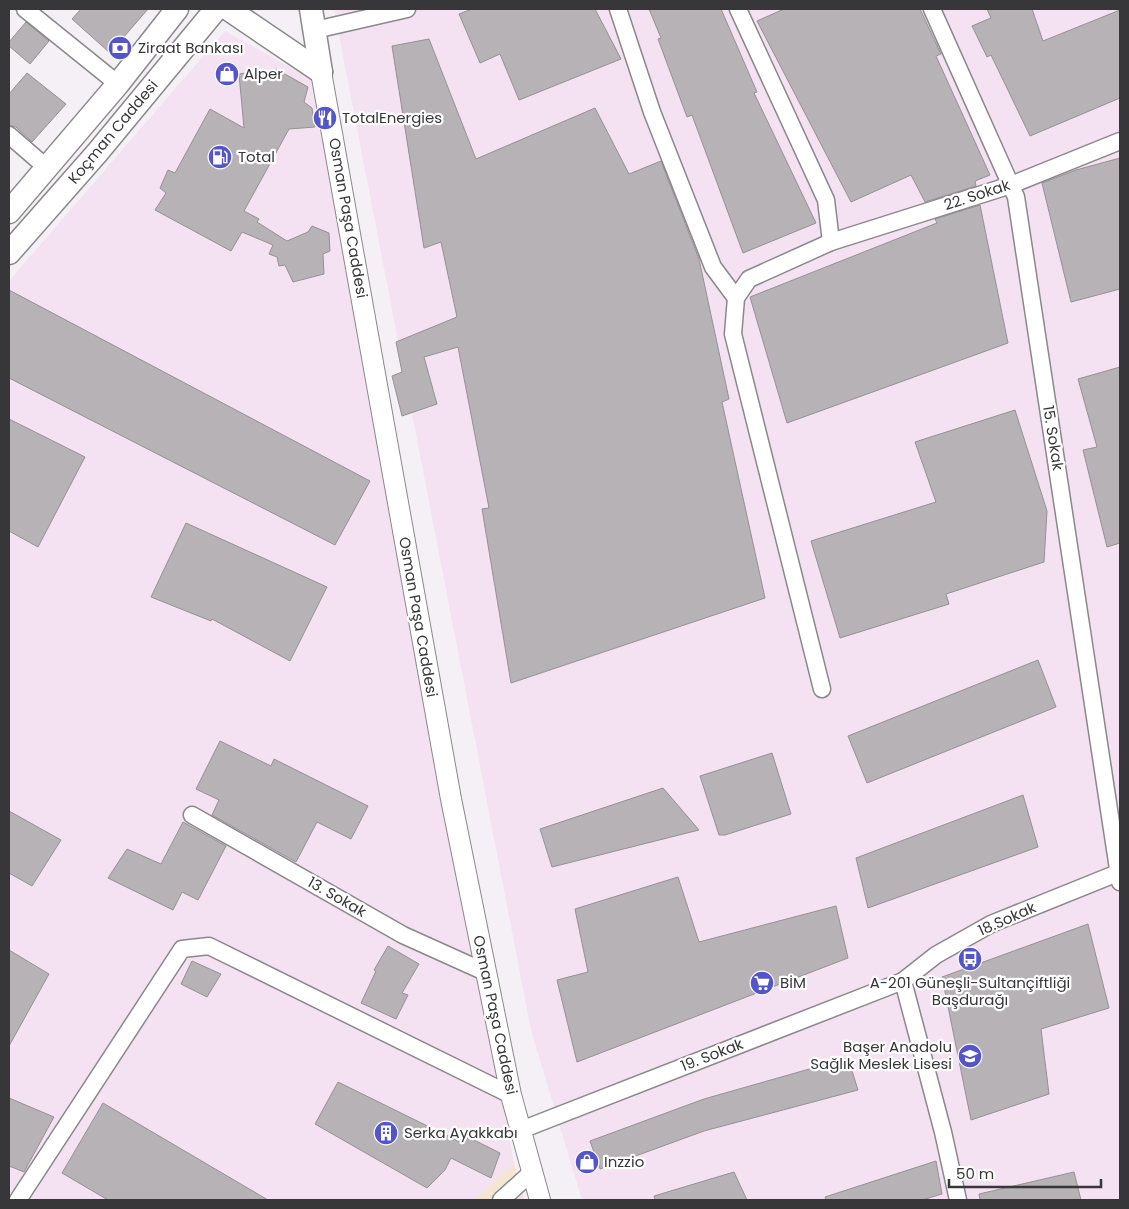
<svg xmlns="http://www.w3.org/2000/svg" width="1129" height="1209" font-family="Poppins,sans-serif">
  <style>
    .commercial { fill: #f5e5d3 }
    .industrial { fill: #f4e1f1 }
    .building { fill: #b6b2b6; stroke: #959194 }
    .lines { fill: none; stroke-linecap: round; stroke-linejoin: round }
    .minor-casing { stroke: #8b888c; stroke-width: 19 }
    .tertiary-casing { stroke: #8b888c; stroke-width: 22 }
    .secondary-casing { stroke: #8b888c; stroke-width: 25 }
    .minor { stroke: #fff; stroke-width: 16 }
    .tertiary { stroke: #fff; stroke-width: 20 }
    .secondary { stroke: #fff; stroke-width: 22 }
    .labels { text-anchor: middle; stroke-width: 4.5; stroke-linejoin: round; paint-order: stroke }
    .poi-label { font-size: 15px; fill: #373638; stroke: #fff; text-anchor: start }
    .street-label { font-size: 15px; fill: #373638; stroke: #fff }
  </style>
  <rect width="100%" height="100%" fill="#f4f0f5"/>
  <path class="commercial" d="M514,1163l10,37h-50z"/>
  <g class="industrial">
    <path d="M334,9h786v1191h-538l-51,-170z"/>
    <path d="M225,31l86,48 203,1084 -40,37h-465v-919z"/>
  </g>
  <g class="building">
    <path d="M81,9h67l-38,44 -38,-34z"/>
    <path d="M472,9h123l26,50 -102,41 -19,-46 -20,9 -21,-49z"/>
    <path d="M649,9h72l36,83 -3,1 62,130 -73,30 -51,-138 -5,2 -29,-78 3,-1z"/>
    <path d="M784,9h136l21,45 -5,2 54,119 -15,6 1,5 -51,16 -14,-27 -60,27 -94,-181z"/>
    <path d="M987,9h45l11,32 77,-31v88l-90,38 -39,-81 -4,2 -15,-31 19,-8z"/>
    <path d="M26,22l23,19 -19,23 -21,-18v-4z"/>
    <path d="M429,39l47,120 119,-51 34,66 32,-13 38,98 30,140 -7,3 43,196 -254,85 -29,-174 7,-1 -31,-161 -34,10 13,47 -35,12 -10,-40 10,-4 -6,-30 61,-25 -16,-75 -17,6 -32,-202z"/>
    <path d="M276,69l32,18 -4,15 8,6 3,19 -26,2 -45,82 15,8 -2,3 30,19 21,-9 4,-6 17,7 1,18 -7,3 1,20 -31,8 -8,-17 -6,1 -2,-9 -8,-3 4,-9 -31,-13 -11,19 -76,-41 11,-17 -6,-5 8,-18 7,3 35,-64 34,19 -5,-54 22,-4 9,8z"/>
    <path d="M27,73l39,31 -34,38 -16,-15 -7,-2v-31z"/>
    <path d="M1120,158v131l-49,13 -29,-119 34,-13z"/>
    <path d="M980,205l28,138 -221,80 -37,-126 187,-74 -2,-4z"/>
    <path d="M9,290l361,191 -35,64 -326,-167z"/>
    <path d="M1120,367v176l-13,4 -24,-97 14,-3 -19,-68z"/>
    <path d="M1015,410l32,101 -3,51 -98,32 3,10 -109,34 -29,-97 125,-39 -21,-60z"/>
    <path d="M9,419l76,38 -47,90 -29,-16z"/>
    <path d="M186,523l141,64 -37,74 -78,-42 -1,2 -60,-24z"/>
    <path d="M1038,660l18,47 -189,76 -19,-47z"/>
    <path d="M220,741l51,25 3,-7 94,47 -17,33 -34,-17 -21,40 -84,-47 7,-15 -23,-11z"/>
    <path d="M772,753l19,61 -66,21h-6l-19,-59z"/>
    <path d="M663,788l36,42 -147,37 -12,-38z"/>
    <path d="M1023,795l15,52 -170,61 -12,-50z"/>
    <path d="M9,811l52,29 -29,46 -23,-13z"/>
    <path d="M183,822l43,24 -28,54 -16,-8 -9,18 -65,-32 19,-29 34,15z"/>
    <path d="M678,877l21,65 137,-36 12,52 -271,104 -20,-82 31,-8 -13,-63z"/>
    <path d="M1088,924l21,84 -68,21 8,65 -78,26 -29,-143z"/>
    <path d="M388,946l31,18 -17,29 6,2 -12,24 -35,-16 15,-32 -2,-1z"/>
    <path d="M9,950l40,24 -40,72z"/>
    <path d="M192,961l29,13 -14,23 -26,-13z"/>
    <path d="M848,1058l10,32 -154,41 -104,38 -10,-28 114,-42z"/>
    <path d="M338,1082l126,62 4,-7 32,16 -9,25 -40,-20 -6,12 -18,18 -112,-64z"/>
    <path d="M9,1098l45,19 -30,55 -15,-6z"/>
    <path d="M103,1103l165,97h-160l-46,-27z"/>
    <path d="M936,1161l6,33 -20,6h-96l-1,-3z"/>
    <path d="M734,1172l13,28h-92l-1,-4z"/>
    <path d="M1074,1172l7,28h-101l-1,-6z"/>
  </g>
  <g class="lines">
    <g class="minor-casing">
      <g id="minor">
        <path d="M25,9l93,75"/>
        <path d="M618,9l34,103 61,155 23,31"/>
        <path d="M738,9l88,191 5,42 -82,37 -13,19 -3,36 89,355"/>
        <path d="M932,9l84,188 104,685"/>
        <path d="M315,30l92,-21"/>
        <path d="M9,135l38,33"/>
        <path d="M831,242l180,-57 109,-44"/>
        <path d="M192,815l211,120 82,37"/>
        <path d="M903,981l40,151 15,68"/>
        <path d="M521,1130l382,-149 33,-26 55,-31 129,-52"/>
        <path d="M18,1200l164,-251 27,-3 302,149"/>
        <path d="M501,1200l31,-28"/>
      </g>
    </g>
    <g class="tertiary-casing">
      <path id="tertiary" d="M321,72l130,727 60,296 29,105"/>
    </g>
    <g class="secondary-casing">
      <g id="secondary">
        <path d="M228,9l93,63"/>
        <path d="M311,9l10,63"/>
        <path d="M9,212l109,-128 59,-75"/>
        <path d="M9,253l88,-100 119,-144"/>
      </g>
    </g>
    <use href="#minor" class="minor"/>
    <use href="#tertiary" class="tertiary"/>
    <use href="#secondary" class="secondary"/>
  </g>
  <defs>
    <g id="bank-disc" transform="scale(1.25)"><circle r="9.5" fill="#5455cc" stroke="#fff"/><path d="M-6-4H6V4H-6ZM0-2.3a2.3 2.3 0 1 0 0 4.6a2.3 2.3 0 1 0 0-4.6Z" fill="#fff"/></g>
    <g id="shop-disc" transform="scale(1.25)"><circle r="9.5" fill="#5455cc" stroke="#fff"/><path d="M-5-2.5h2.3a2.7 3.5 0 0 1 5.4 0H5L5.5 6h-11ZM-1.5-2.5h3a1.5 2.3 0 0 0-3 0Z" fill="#fff"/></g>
    <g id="restaurant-disc" transform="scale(1.25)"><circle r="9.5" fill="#5455cc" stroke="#fff"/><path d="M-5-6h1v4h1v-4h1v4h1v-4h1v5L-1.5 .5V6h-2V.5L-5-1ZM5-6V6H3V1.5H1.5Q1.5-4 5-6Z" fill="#fff"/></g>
    <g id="fuel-disc" transform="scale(1.25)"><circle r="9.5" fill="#5455cc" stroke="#fff"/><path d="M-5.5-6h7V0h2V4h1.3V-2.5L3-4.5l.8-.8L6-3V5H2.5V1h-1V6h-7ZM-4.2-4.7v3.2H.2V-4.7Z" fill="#fff"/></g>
    <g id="bus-disc" transform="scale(1.25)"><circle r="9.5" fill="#5455cc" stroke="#fff"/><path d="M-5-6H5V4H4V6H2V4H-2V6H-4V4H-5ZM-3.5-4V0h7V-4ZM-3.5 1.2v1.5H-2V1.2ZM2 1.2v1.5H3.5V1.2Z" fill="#fff"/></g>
    <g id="supermarket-disc" transform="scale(1.25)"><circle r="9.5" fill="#5455cc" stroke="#fff"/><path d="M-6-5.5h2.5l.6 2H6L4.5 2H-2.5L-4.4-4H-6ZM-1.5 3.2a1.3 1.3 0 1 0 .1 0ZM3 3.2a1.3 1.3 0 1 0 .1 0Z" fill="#fff"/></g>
    <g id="school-disc" transform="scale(1.25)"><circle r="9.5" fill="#5455cc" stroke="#fff"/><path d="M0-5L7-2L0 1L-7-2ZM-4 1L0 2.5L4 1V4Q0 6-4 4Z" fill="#fff"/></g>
    <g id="building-disc" transform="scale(1.25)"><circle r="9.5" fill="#5455cc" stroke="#fff"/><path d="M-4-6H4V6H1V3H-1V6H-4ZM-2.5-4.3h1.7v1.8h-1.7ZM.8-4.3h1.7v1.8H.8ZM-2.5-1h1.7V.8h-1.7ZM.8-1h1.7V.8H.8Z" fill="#fff"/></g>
  </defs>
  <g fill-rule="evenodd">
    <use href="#bank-disc" x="120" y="48"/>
    <use href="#shop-disc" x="227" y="74"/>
    <use href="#restaurant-disc" x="325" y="118"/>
    <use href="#fuel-disc" x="220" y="157"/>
    <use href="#bus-disc" x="970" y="959"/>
    <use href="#supermarket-disc" x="762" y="983"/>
    <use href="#school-disc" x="970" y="1056"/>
    <use href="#building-disc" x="386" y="1133"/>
    <use href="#shop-disc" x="587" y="1162"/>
  </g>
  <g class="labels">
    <g class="poi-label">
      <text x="138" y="53">Ziraat Bankası</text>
      <text x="244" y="79">Alper</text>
      <text x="342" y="123">TotalEnergies</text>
      <text x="238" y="162">Total</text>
      <text x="780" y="988">BİM</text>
      <text x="970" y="988" text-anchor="middle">A-201 Güneşli-Sultançiftliği<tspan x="970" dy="17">Başdurağı</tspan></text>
      <text x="952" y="1052" text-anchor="end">Başer Anadolu<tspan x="952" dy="17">Sağlık Meslek Lisesi</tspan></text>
      <text x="404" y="1138">Serka Ayakkabı</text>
      <text x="604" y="1167">Inzzio</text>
    </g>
    <g class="street-label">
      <text transform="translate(113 132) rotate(-50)" y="5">Koçman Caddesi</text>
      <text transform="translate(977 195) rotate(-18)" y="5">22. Sokak</text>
      <text transform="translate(348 218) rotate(80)" y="5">Osman Paşa Caddesi</text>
      <text transform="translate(1053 438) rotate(81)" y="5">15. Sokak</text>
      <text transform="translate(418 617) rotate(80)" y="5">Osman Paşa Caddesi</text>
      <text transform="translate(337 897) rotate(30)" y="5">13. Sokak</text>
      <text transform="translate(1007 919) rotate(-24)" y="5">18.Sokak</text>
      <text transform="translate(495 1015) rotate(78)" y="5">Osman Paşa Caddesi</text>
      <text transform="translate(712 1055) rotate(-21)" y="5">19. Sokak</text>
    </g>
  </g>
  <rect width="1129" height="1209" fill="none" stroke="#373638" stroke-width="20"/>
  <path d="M949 1179v8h152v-8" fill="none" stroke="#373638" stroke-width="2.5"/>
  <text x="956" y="1179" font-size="15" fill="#373638" stroke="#ffffff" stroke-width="4" paint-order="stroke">50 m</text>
</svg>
